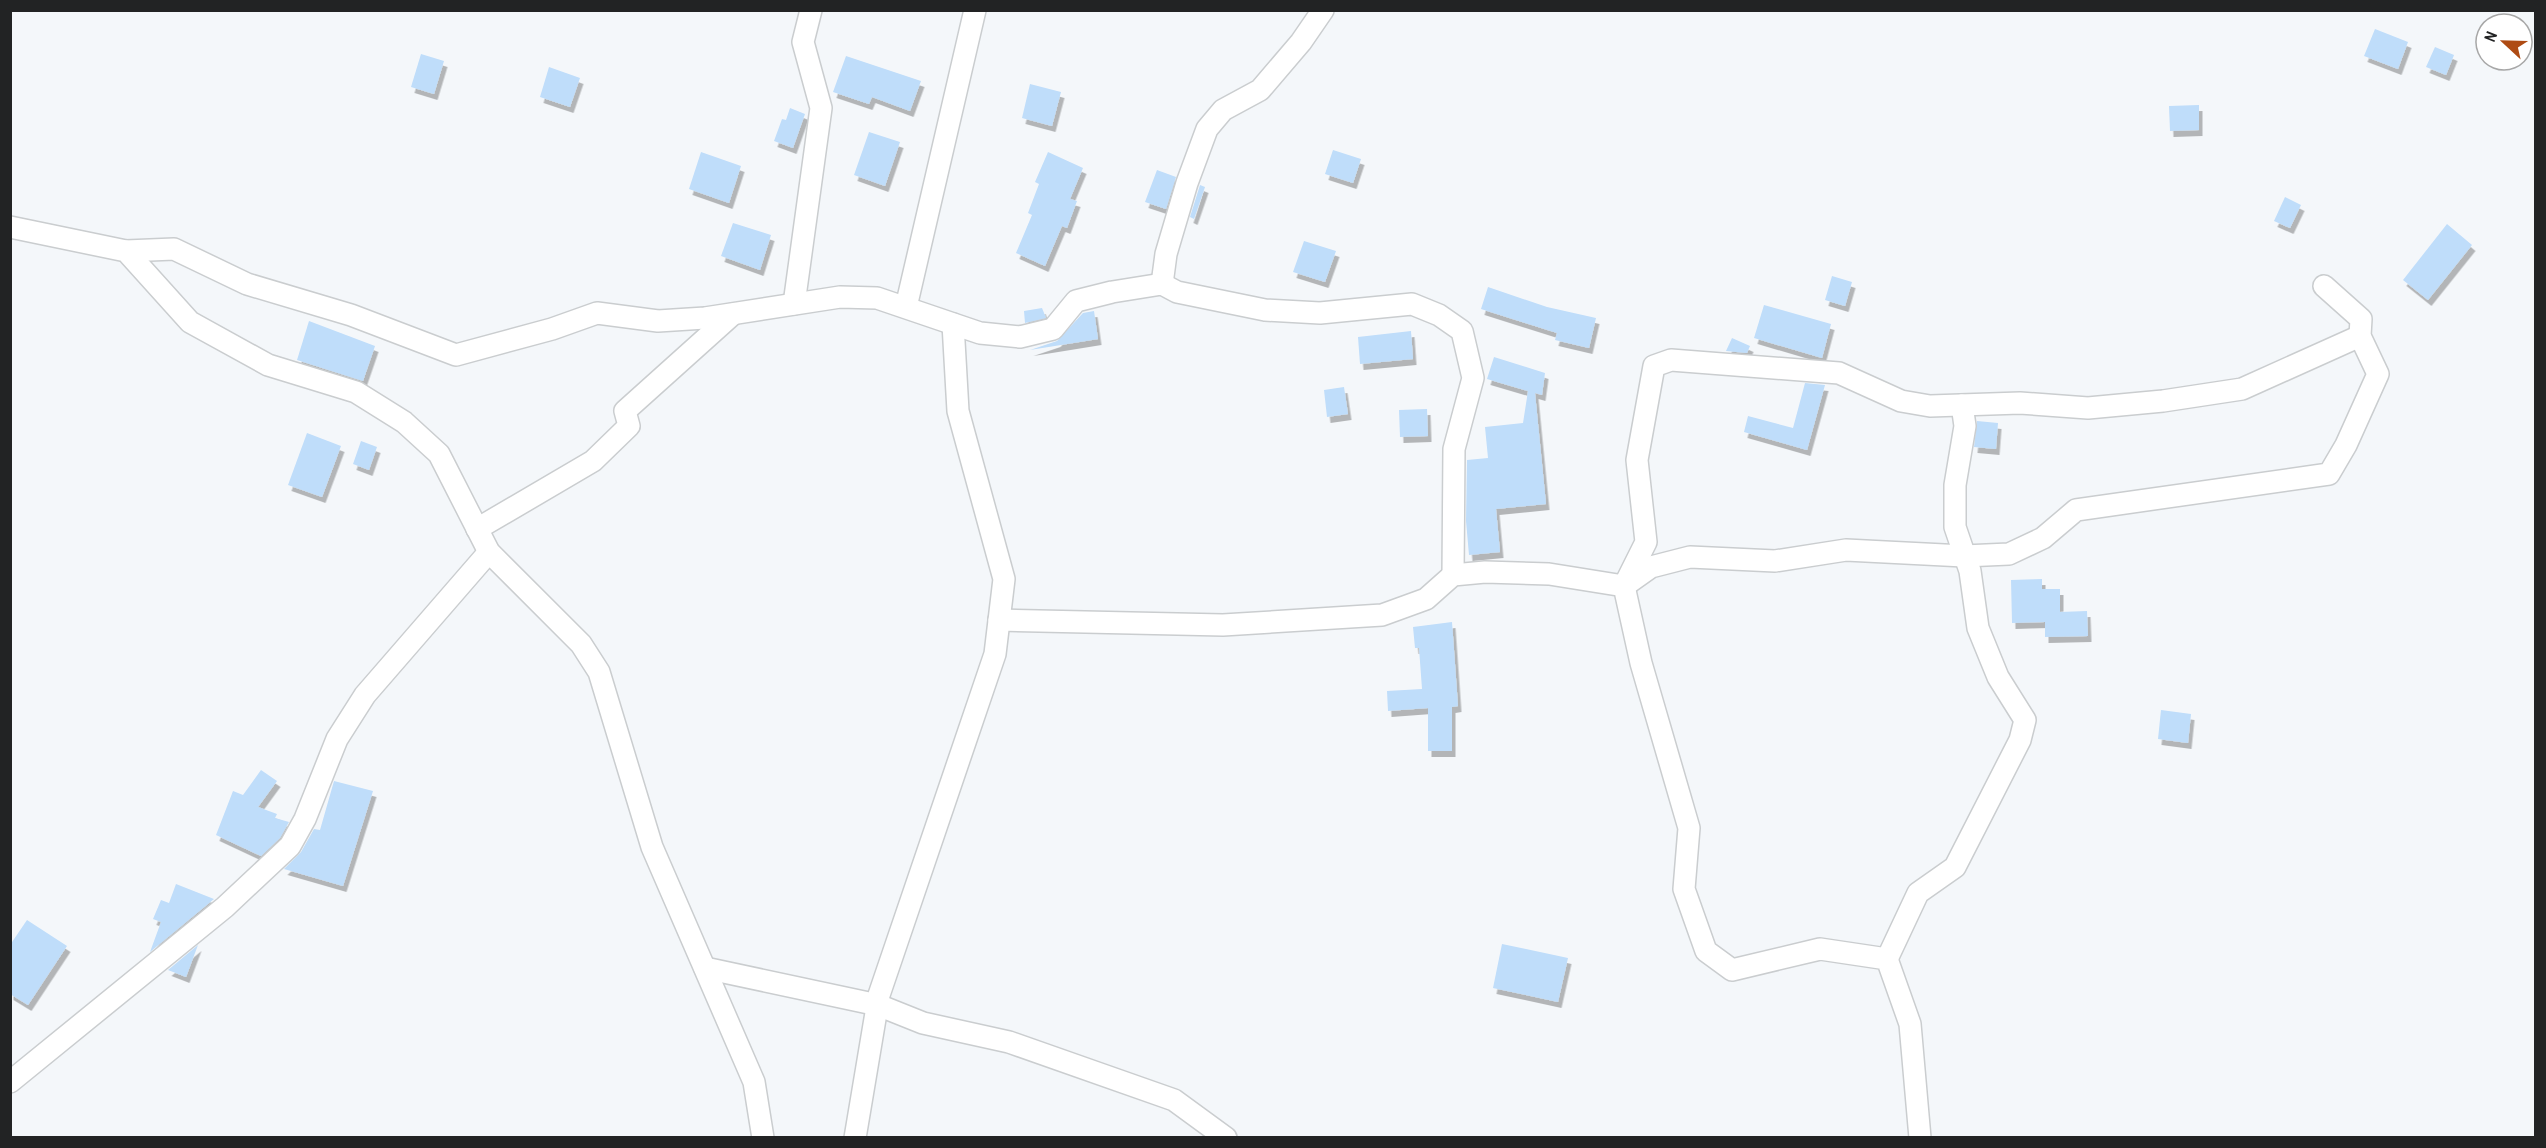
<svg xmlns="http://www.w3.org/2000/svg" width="2546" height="1148" font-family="'Archivo Narrow',sans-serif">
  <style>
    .building { fill: #bfddfa; filter: url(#shadow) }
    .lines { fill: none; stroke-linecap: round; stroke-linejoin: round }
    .minor-casing { stroke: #cacdcf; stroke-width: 24 }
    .minor { stroke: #fff; stroke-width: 21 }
  </style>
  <defs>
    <filter id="shadow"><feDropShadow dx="3.5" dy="6" stdDeviation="0" flood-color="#0004"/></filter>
  </defs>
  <rect width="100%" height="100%" fill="#f4f7fa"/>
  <g class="building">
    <path d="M2375,29l33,13 -10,27 -34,-13z"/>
    <path d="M2435,47l19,8 -8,20 -20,-8z"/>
    <path d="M421,54l23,7 -10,33 -23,-7z"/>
    <path d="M846,56l75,25 -11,30 -38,-14 -3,7 -36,-12z"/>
    <path d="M549,67l31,11 -10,29 -30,-10z"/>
    <path d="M1030,84l31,8 -9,34 -30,-8z"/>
    <path d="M2199,105v25l-29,1 -1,-25z"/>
    <path d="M790,108l15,6 -12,34 -19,-7 8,-22 4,1z"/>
    <path d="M869,132l31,10 -15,44 -31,-11z"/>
    <path d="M1333,150l28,9 -8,24 -28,-9z"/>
    <path d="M701,152l40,14 -12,37 -40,-14z"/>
    <path d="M1048,152l35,16 -13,31 7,2 -10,27 -5,-2 -17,40 -29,-13 16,-38 -4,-2 11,-29 -4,-2z"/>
    <path d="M1157,170l19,7 -10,32 -21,-7z"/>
    <path d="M1200,185l5,2 -11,32 -4,-2z"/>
    <path d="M2285,197l16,8 -11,23 -16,-7z"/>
    <path d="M733,223l38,12 -11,35 -39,-14z"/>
    <path d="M2447,224l25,21 -44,55 -25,-20z"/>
    <path d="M1304,241l32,10 -11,31 -32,-10z"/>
    <path d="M1832,276l20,6 -7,24 -20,-6z"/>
    <path d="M1488,287l59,20 49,11 -7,30 -34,-8 2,-7 -76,-24z"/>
    <path d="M1764,305l67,19 -9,34 -68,-20z"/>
    <path d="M1042,308l4,10 -21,5 -1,-12z"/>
    <path d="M1094,311l4,28 -68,11 27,-9 26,-28z"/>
    <path d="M309,321l66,25 -12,35 -66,-21z"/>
    <path d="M1411,331l2,28 -53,5 -2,-27z"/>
    <path d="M1732,338l18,8 -3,7 -21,-2z"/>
    <path d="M1494,357l51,16 -3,22 -7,-2 11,111 -50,5 4,43 -31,3 -3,-34 1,-61 21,-2 -3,-31 38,-4 5,-32 -41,-12z"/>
    <path d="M1805,383l20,2 -18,65 -63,-18 4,-16 45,12z"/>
    <path d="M1344,387l4,27 -21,3 -3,-27z"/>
    <path d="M1427,409l1,27 -28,1 -1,-27z"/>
    <path d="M1977,421l21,2 -2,26 -22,-2z"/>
    <path d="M307,433l34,13 -19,51 -34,-12z"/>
    <path d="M361,441l16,6 -8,23 -16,-6z"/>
    <path d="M2042,579v10h18v23l27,-1 1,25 -43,1v-15l-33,1 -1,-43z"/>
    <path d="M1452,622l6,84 -6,1v44h-24v-43l-40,3 -1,-20 35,-2 -3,-41h-4l-2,-21z"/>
    <path d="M2161,710l30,4 -3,29 -30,-4z"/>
    <path d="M261,770l16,11 -19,26 19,7 -2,4 14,4 -9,16 -19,18 -45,-21 17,-44 10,4z"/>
    <path d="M334,781l39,10 -30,95 -59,-17 17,-17 13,-23 6,1z"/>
    <path d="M176,884l38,15 -64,53 11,-30 -8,-3 8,-19 8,3z"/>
    <path d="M27,920l40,26 -39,59 -18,-11v-49z"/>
    <path d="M1502,944l66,14 -10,44 -65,-14z"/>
    <path d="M198,945l-12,32 -18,-7z"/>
  </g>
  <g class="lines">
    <g class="minor-casing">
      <g id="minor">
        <path d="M10,227l116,24 64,71 78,43 88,27 48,30 35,32 50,98 92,92 18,28 53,175 102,235 9,56"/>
        <path d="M126,251l48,-2 73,35 104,31 105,40 96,-26 45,-16 61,8 47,-3 135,-21 37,1 103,35 40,4 33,-8 23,-28 36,-9 50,-8 15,8 88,18 55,3 92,-9 27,11 23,16 11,47 -19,71 -1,126"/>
        <path d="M1162,284l4,-30 21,-71 20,-54 16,-19 37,-20 41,-48 22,-32"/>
        <path d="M794,304l27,-196 -18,-66 8,-32"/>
        <path d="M906,307l69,-297"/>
        <path d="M477,529l116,-68 36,-35 -4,-15 108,-97"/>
        <path d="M1627,584l24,-17 39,-10 85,4 71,-11 118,6 45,-2 34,-16 33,-28 253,-36 17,-29 32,-71 -18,-38 1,-17 -37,-33"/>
        <path d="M1624,586l22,-44 -9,-82 17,-94 17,-6 168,13 62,28 29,5 90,-3 68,5 75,-7 79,-12 118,-53"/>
        <path d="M999,620l224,5 159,-10 44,-16 27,-24 32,-3 64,2 75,12 17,77 48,165 -5,61 22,62 26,19 88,-21 67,10 23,65 10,114"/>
        <path d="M1887,959l31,-66 37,-26 65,-127 5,-20 -27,-43 -20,-49 -8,-57 -15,-44v-42l10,-59 -3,-21"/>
        <path d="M705,968l173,37 45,18 86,19 165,58 52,38"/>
        <path d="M10,1082l215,-175 65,-61 15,-27 32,-80 28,-44 124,-143"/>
        <path d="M855,1138l24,-143 116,-341 9,-75 -46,-168 -5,-87"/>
      </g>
    </g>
    <use href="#minor" class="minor"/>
  </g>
  <rect width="2546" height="1148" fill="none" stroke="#222324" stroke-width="24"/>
  <g transform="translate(2504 42) rotate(292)"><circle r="28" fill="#ffffff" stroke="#a7a7a7" stroke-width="1.5"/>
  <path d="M0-4.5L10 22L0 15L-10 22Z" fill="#ae4b13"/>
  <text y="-9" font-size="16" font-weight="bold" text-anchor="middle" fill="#222324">N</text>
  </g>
</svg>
